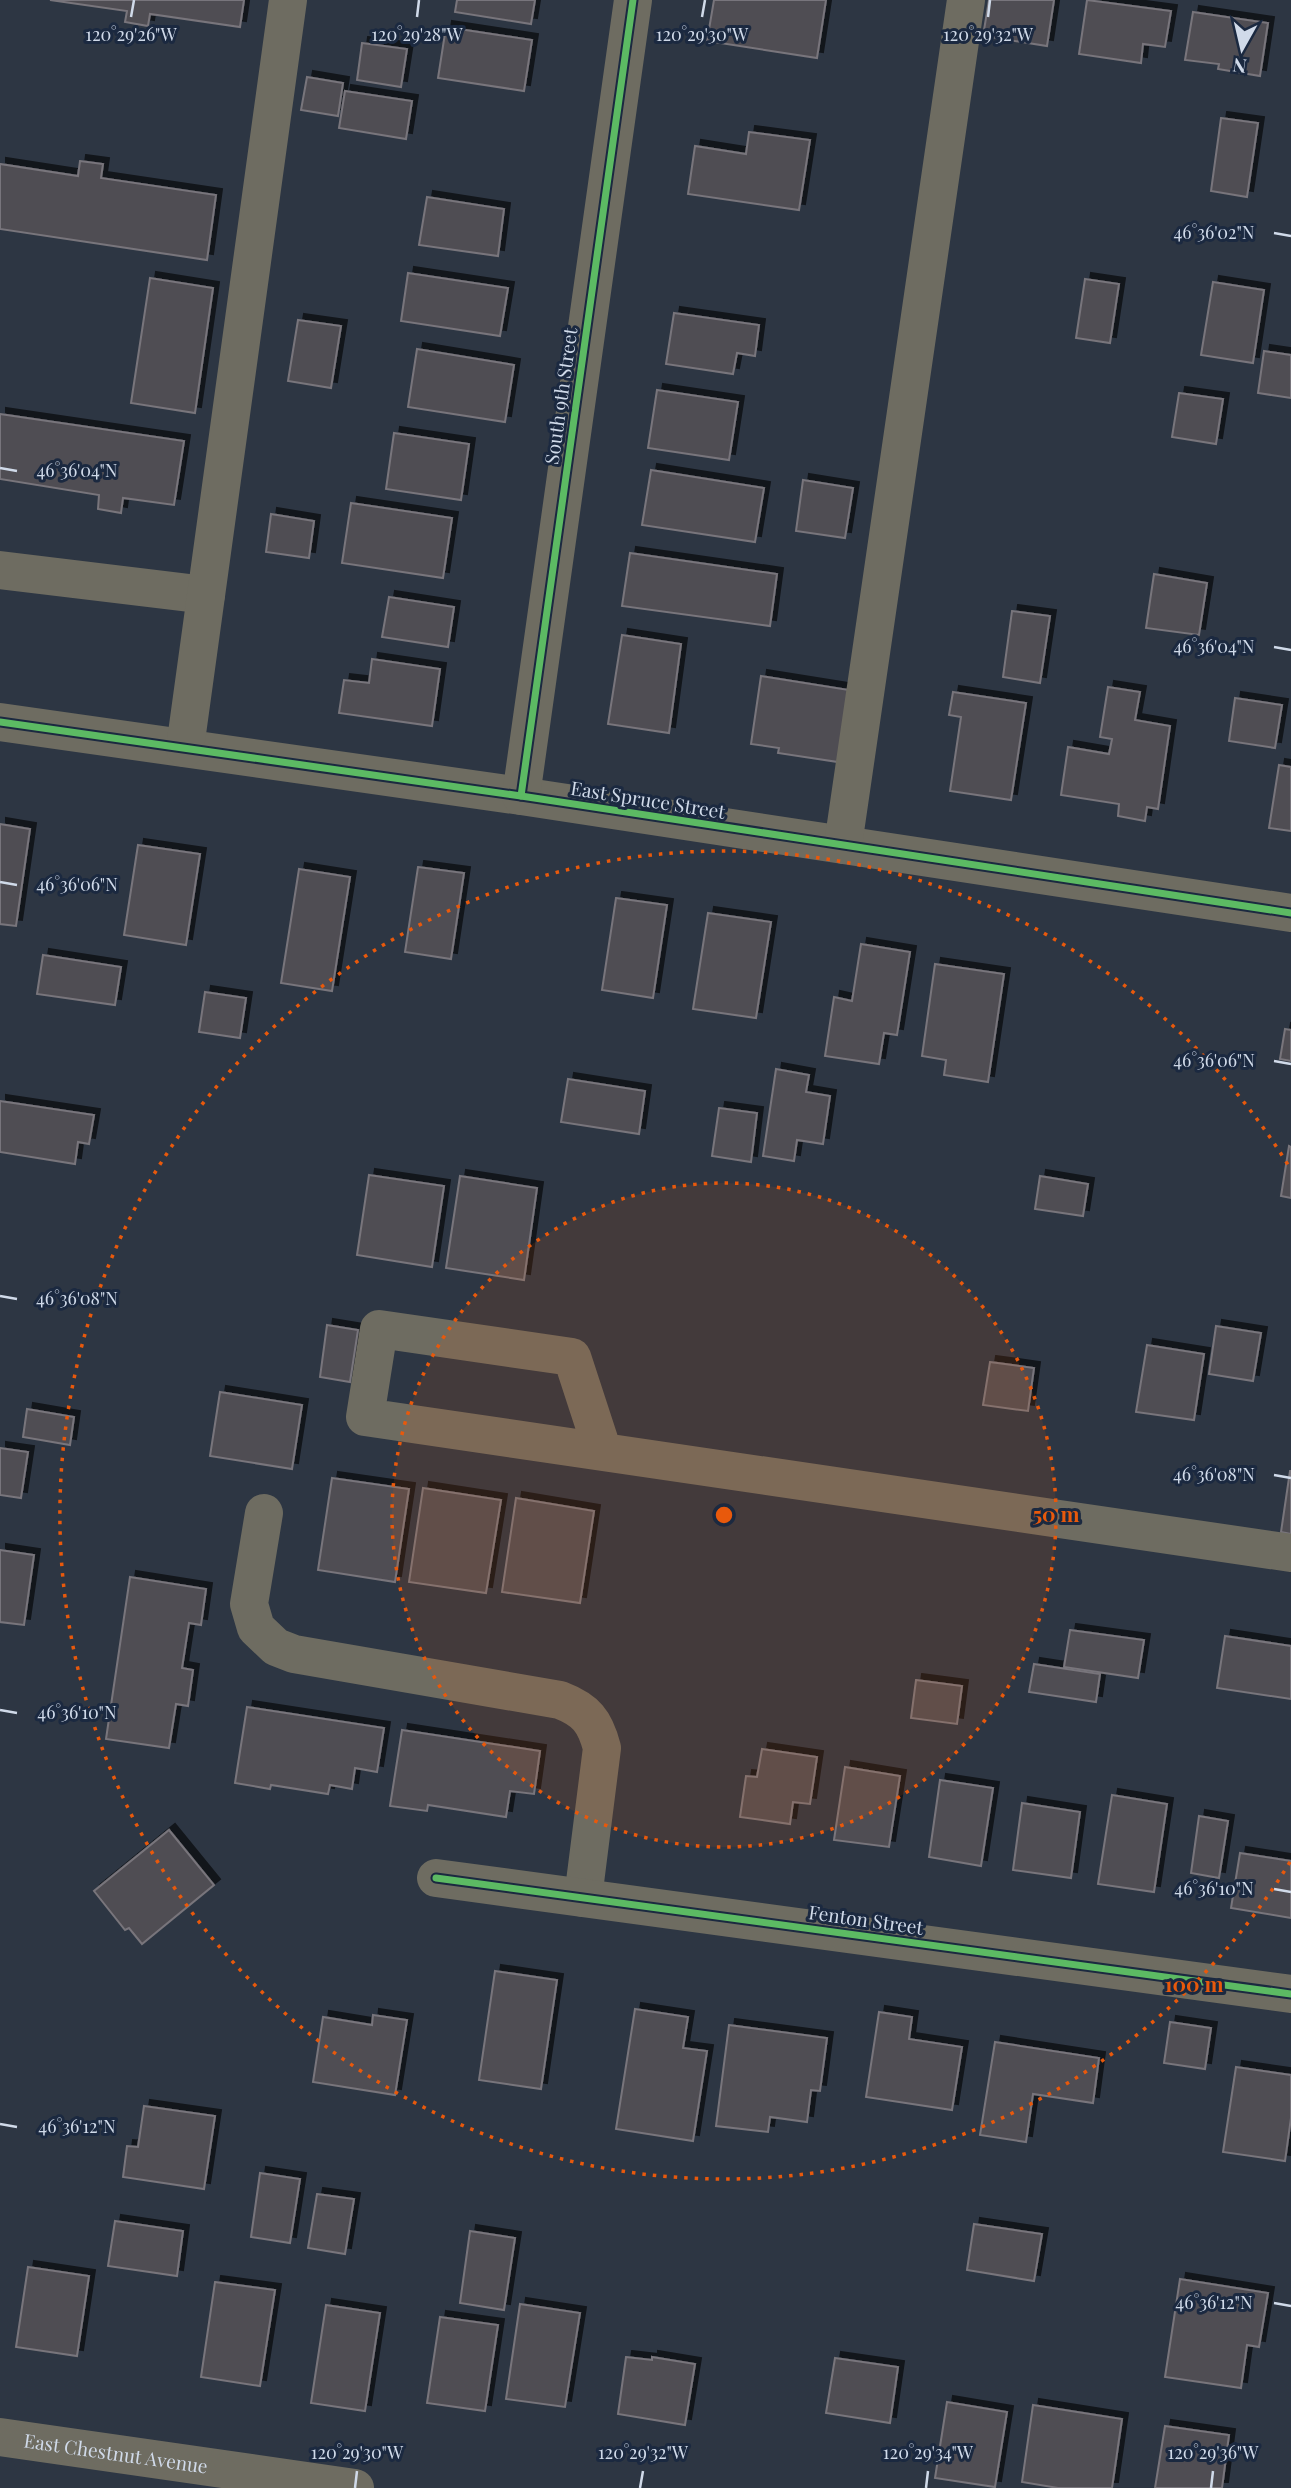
<svg xmlns="http://www.w3.org/2000/svg" width="1291" height="2488" font-family="'Playfair Display',serif">
  <style>
    .building { fill: #504d53; stroke: #78757b; stroke-width: 2; filter: url(#shadow) }
    .lines { fill: none; stroke-linecap: round; stroke-linejoin: round }
    .minor { stroke: #6e6c61; stroke-width: 38 }
    .cycleway-casing { stroke: #1b2940; stroke-width: 11 }
    .cycleway { stroke: #5cba63; stroke-width: 7 }
    .ticks { fill: none; stroke: #d0dae9; stroke-width: 2.5 }
    .ring { fill: none; stroke: #e8590c; stroke-width: 3.5; stroke-dasharray: 3.5 7 }
    .labels { text-anchor: middle; stroke-width: 6; stroke-linejoin: round; paint-order: stroke }
    .street-label { font-size: 19px; fill: #d0dae9; stroke: #1b2940 }
    .ticks-label { font-size: 18px; text-anchor: middle; fill: #d0dae9; stroke: #1b2940; stroke-width: 6; stroke-linejoin: round; paint-order: stroke }
    .centre { fill: #e8590c; stroke: #1b2940; stroke-width: 3.5 }
    .ring-label { font-size: 21px; text-anchor: middle; font-weight: bold; fill: #e8590c; stroke: #1b2940; stroke-width: 6; stroke-linejoin: round; paint-order: stroke }
  </style>
  <defs>
    <filter id="shadow"><feDropShadow dx="6" dy="-6" stdDeviation="0" flood-color="#0009"/></filter>
  </defs>
  <rect width="100%" height="100%" fill="#2d3643"/>
  <g class="building">
    <path d="M50,0h194l-4,27 -90,-13 -2,12 -23,-4 2,-11z"/>
    <path d="M457,0h78l-4,24 -76,-12z"/>
    <path d="M714,0h112l-9,58 -110,-17z"/>
    <path d="M989,0h65l-7,46 -64,-10z"/>
    <path d="M1087,0l84,11 -6,36 -22,-3 -2,19 -62,-9z"/>
    <path d="M1193,12l75,11 -8,53 -42,-7 1,-5 -34,-4z"/>
    <path d="M446,27l86,13 -8,51 -86,-13z"/>
    <path d="M362,43l45,6 -6,38 -44,-7z"/>
    <path d="M307,77l36,6 -5,33 -37,-6z"/>
    <path d="M345,91l67,10 -6,38 -67,-11z"/>
    <path d="M1221,118l37,5 -11,74 -36,-6z"/>
    <path d="M749,132l61,8 -11,70 -111,-16 7,-48 51,8z"/>
    <path d="M80,161l23,3 -2,14 115,17 -9,65 -207,-31v-65l78,12z"/>
    <path d="M427,197l77,12 -6,47 -79,-11z"/>
    <path d="M408,273l100,15 -8,48 -99,-15z"/>
    <path d="M150,278l63,10 -18,125 -64,-10z"/>
    <path d="M1085,279l34,5 -9,59 -34,-5z"/>
    <path d="M1213,282l51,8 -11,73 -52,-8z"/>
    <path d="M674,313l85,12 -4,31 -18,-3 -4,21 -67,-10z"/>
    <path d="M298,320l43,6 -10,62 -43,-7z"/>
    <path d="M417,349l97,16 -9,57 -97,-15z"/>
    <path d="M1264,351l27,4v43l-33,-5z"/>
    <path d="M657,390l81,12 -9,58 -81,-12z"/>
    <path d="M1179,393l44,6 -7,45 -44,-7z"/>
    <path d="M0,414l184,27 -10,64 -51,-7 -2,15 -23,-4 1,-14 -99,-16z"/>
    <path d="M394,433l75,11 -8,56 -75,-11z"/>
    <path d="M651,470l113,18 -9,54 -113,-17z"/>
    <path d="M803,480l50,8 -8,50 -49,-7z"/>
    <path d="M351,503l101,15 -9,60 -101,-15z"/>
    <path d="M271,514l43,7 -5,37 -43,-6z"/>
    <path d="M630,553l147,21 -7,52 -148,-20z"/>
    <path d="M1154,574l53,9 -8,52 -53,-7z"/>
    <path d="M389,597l65,10 -6,40 -66,-10z"/>
    <path d="M1012,611l38,5 -10,67 -37,-6z"/>
    <path d="M622,635l59,9 -12,89 -61,-9z"/>
    <path d="M372,659l68,10 -8,57 -93,-13 5,-33 25,3z"/>
    <path d="M761,676l88,14 -11,72 -60,-9 1,-5 -28,-4z"/>
    <path d="M1108,687l32,5 -5,28 35,6 -12,83 -11,-2 -2,14 -27,-5 1,-12 -58,-9 7,-48 41,7 3,-15 -12,-2z"/>
    <path d="M953,692l73,11 -15,97 -61,-9 11,-74 -12,-2z"/>
    <path d="M1235,698l47,7 -7,43 -46,-7z"/>
    <path d="M1279,765l12,2v64l-22,-3z"/>
    <path d="M0,824l30,5 -14,97 -16,-2z"/>
    <path d="M138,845l62,9 -14,91 -62,-10z"/>
    <path d="M418,867l46,6 -13,86 -46,-7z"/>
    <path d="M299,869l51,8 -18,114 -51,-8z"/>
    <path d="M616,898l51,7 -14,93 -51,-8z"/>
    <path d="M708,913l63,9 -15,96 -63,-9z"/>
    <path d="M861,944l49,8 -13,83 -13,-2 -5,31 -54,-8 9,-59 18,4z"/>
    <path d="M43,955l78,12 -6,38 -78,-11z"/>
    <path d="M935,964l69,10 -16,108 -44,-7 2,-15 -24,-4z"/>
    <path d="M205,992l41,6 -6,40 -41,-6z"/>
    <path d="M1285,1029l6,1v31l-11,-2z"/>
    <path d="M776,1069l33,6 -3,17 24,4 -7,48 -26,-4 -3,21 -31,-5z"/>
    <path d="M568,1079l77,12 -6,43 -78,-12z"/>
    <path d="M0,1101l94,14 -5,29 -11,-2 -3,22 -75,-12z"/>
    <path d="M719,1108l38,5 -6,49 -39,-6z"/>
    <path d="M1289,1146l2,1v51l-10,-2z"/>
    <path d="M369,1175l75,11 -12,81 -75,-12z"/>
    <path d="M460,1176l77,12 -13,92 -78,-12z"/>
    <path d="M1040,1176l48,8 -5,32 -48,-7z"/>
    <path d="M327,1325l31,5 -8,52 -30,-5z"/>
    <path d="M1216,1326l45,7 -8,48 -44,-7z"/>
    <path d="M1147,1345l57,9 -10,66 -58,-8z"/>
    <path d="M990,1362l44,6 -6,43 -45,-6z"/>
    <path d="M220,1392l82,13 -10,64 -82,-13z"/>
    <path d="M27,1409l47,8 -4,28 -47,-8z"/>
    <path d="M0,1448l28,4 -7,46 -21,-3z"/>
    <path d="M1290,1471h1v63l-10,-2z"/>
    <path d="M332,1478l77,11 -14,93 -77,-12z"/>
    <path d="M423,1488l78,12 -15,93 -77,-11z"/>
    <path d="M516,1498l78,13 -14,92 -78,-11z"/>
    <path d="M0,1550l34,5 -10,70 -24,-3z"/>
    <path d="M130,1577l76,12 -5,36 -12,-2 -7,45 11,2 -5,36 -12,-2 -7,44 -63,-9z"/>
    <path d="M1070,1630l74,10 -6,38 -74,-11z"/>
    <path d="M1225,1636l66,10v53l-74,-11z"/>
    <path d="M1034,1664l66,10 -4,28 -67,-10z"/>
    <path d="M916,1680l46,6 -5,38 -46,-6z"/>
    <path d="M247,1707l137,21 -7,44 -22,-4 -3,21 -22,-4 -2,9 -57,-9 -1,4 -35,-6z"/>
    <path d="M402,1730l138,21 -6,43 -24,-3 -4,26 -78,-12 -1,6 -37,-5z"/>
    <path d="M762,1749l55,8 -7,47 -17,-2 -3,22 -50,-7 6,-41 11,1z"/>
    <path d="M845,1767l55,9 -11,71 -55,-7z"/>
    <path d="M940,1780l53,8 -12,78 -52,-9z"/>
    <path d="M1112,1795l55,9 -13,88 -56,-8z"/>
    <path d="M1022,1803l58,9 -9,66 -58,-8z"/>
    <path d="M1199,1816l29,5 -9,57 -28,-5z"/>
    <path d="M169,1830l45,55 -72,59 -13,-16 -4,2 -31,-39z"/>
    <path d="M1240,1853l51,8v57l-60,-10z"/>
    <path d="M495,1971l62,9 -16,109 -62,-9z"/>
    <path d="M635,2009l53,8 -5,31 24,3 -14,90 -77,-12z"/>
    <path d="M879,2012l33,5 -3,22 53,8 -10,63 -86,-13z"/>
    <path d="M373,2015l34,5 -12,75 -82,-13 10,-65 49,8z"/>
    <path d="M1170,2022l41,6 -6,41 -41,-6z"/>
    <path d="M729,2025l98,13 -7,53 -9,-1 -4,32 -37,-5 -2,15 -52,-6z"/>
    <path d="M995,2042l104,16 -6,45 -60,-9 -7,48 -46,-7z"/>
    <path d="M1236,2067l55,8v43l-6,43 -62,-9z"/>
    <path d="M144,2106l71,10 -11,73 -81,-12 4,-31 11,1z"/>
    <path d="M260,2173l40,6 -10,64 -39,-6z"/>
    <path d="M317,2194l37,5 -9,55 -37,-6z"/>
    <path d="M115,2221l68,10 -6,45 -69,-10z"/>
    <path d="M974,2224l68,10 -8,47 -67,-11z"/>
    <path d="M470,2231l45,7 -11,72 -44,-7z"/>
    <path d="M28,2267l61,9 -12,80 -61,-9z"/>
    <path d="M1180,2279l88,14 -9,54 -12,-2 -6,43 -76,-11z"/>
    <path d="M215,2282l60,8 -15,96 -59,-9z"/>
    <path d="M520,2304l60,9 -15,94 -59,-8z"/>
    <path d="M326,2305l54,8 -15,98 -54,-8z"/>
    <path d="M440,2317l58,8 -13,86 -58,-8z"/>
    <path d="M626,2357l26,3v-3l43,7 -10,61 -67,-11z"/>
    <path d="M835,2358l63,9 -8,56 -64,-10z"/>
    <path d="M947,2402l60,10 -12,75 -60,-9z"/>
    <path d="M1033,2405l89,14 -10,69h-54l-36,-6z"/>
    <path d="M1165,2426l64,9 -7,53h-67z"/>
  </g>
  <g class="lines">
    <g class="minor">
      <path d="M0,570l206,25"/>
      <path d="M0,722l521,74 770,117"/>
      <path d="M185,748l103,-748"/>
      <path d="M521,796l112,-796"/>
      <path d="M843,845l123,-845"/>
      <path d="M603,1452l-31,-95 -193,-28 -14,88 926,136"/>
      <path d="M264,1513l-15,91 7,24 20,19 18,7 266,46c26,10 35,21 42,48l-19,150"/>
      <path d="M436,1878l855,116"/>
      <path id="s1" d="M0,2437l355,51"/>
    </g>
    <g class="cycleway-casing">
      <g id="cycleway">
        <path d="M0,722l521,74 770,117"/>
        <path d="M521,796l112,-796"/>
        <path d="M436,1878l855,116"/>
      </g>
    </g>
    <use href="#cycleway" class="cycleway"/>
  </g>
  <path class="ticks" d="M131,17l3,-17M417,17l2,-17M702,17l3,-17M988,17l2,-17M1274,233l17,3M0,468l17,3M1274,647l17,3M0,882l17,3M1274,1061l17,3M0,1296l17,3M1274,1475l17,3M0,1710l17,3M1274,1889l17,3M0,2124l17,3M1274,2303l17,3M355,2488l2,-17M640,2488l3,-17M926,2488l2,-17M1211,2488l2,-17"/>
  <circle cx="724" cy="1515" r="332" fill="#e8590c" fill-opacity=".12"/>
  <g class="ring">
    <circle cx="724" cy="1515" r="332"/>
    <path d="M1290 1862A664 664 0 1 1 1290 1168"/>
  </g>
  <g class="labels">
    <g class="street-label">
      <text transform="translate(561 396) rotate(-82)" y="7">South 9th Street</text>
      <text transform="translate(648 800) rotate(9)" y="7">East Spruce Street</text>
      <text transform="translate(866 1920) rotate(8)" y="7">Fenton Street</text>
      <text dy="7" stroke="none"><textPath href="#s1" startOffset="117">East Chestnut Avenue</textPath></text>
    </g>
  </g>
  <g class="ticks-label">
    <text x="131" y="41">120°29'26"W</text>
    <text x="417" y="41">120°29'28"W</text>
    <text x="702" y="41">120°29'30"W</text>
    <text x="988" y="41">120°29'32"W</text>
    <text x="1214" y="239">46°36'02"N</text>
    <text x="77" y="477">46°36'04"N</text>
    <text x="1214" y="653">46°36'04"N</text>
    <text x="77" y="891">46°36'06"N</text>
    <text x="1214" y="1067">46°36'06"N</text>
    <text x="77" y="1305">46°36'08"N</text>
    <text x="1214" y="1481">46°36'08"N</text>
    <text x="77" y="1719">46°36'10"N</text>
    <text x="1214" y="1895">46°36'10"N</text>
    <text x="77" y="2133">46°36'12"N</text>
    <text x="1214" y="2309">46°36'12"N</text>
    <text x="357" y="2459">120°29'30"W</text>
    <text x="643" y="2459">120°29'32"W</text>
    <text x="928" y="2459">120°29'34"W</text>
    <text x="1213" y="2459">120°29'36"W</text>
  </g>
  <circle cx="724" cy="1515" r="10" class="centre"/>
  <g class="ring-label">
    <text x="1056" y="1522">50 m</text>
    <text x="1194" y="1992">100 m</text>
  </g>
  <g transform="translate(1242 49) rotate(188)" stroke="#1b2940" stroke-width="5" paint-order="stroke">
  <path d="M0-5L12 26L0 18L-12 26Z" fill="#d0dae9"/>
  <text y="-10" font-size="19" font-weight="bold" text-anchor="middle" fill="#d0dae9">N</text>
  </g>
</svg>
